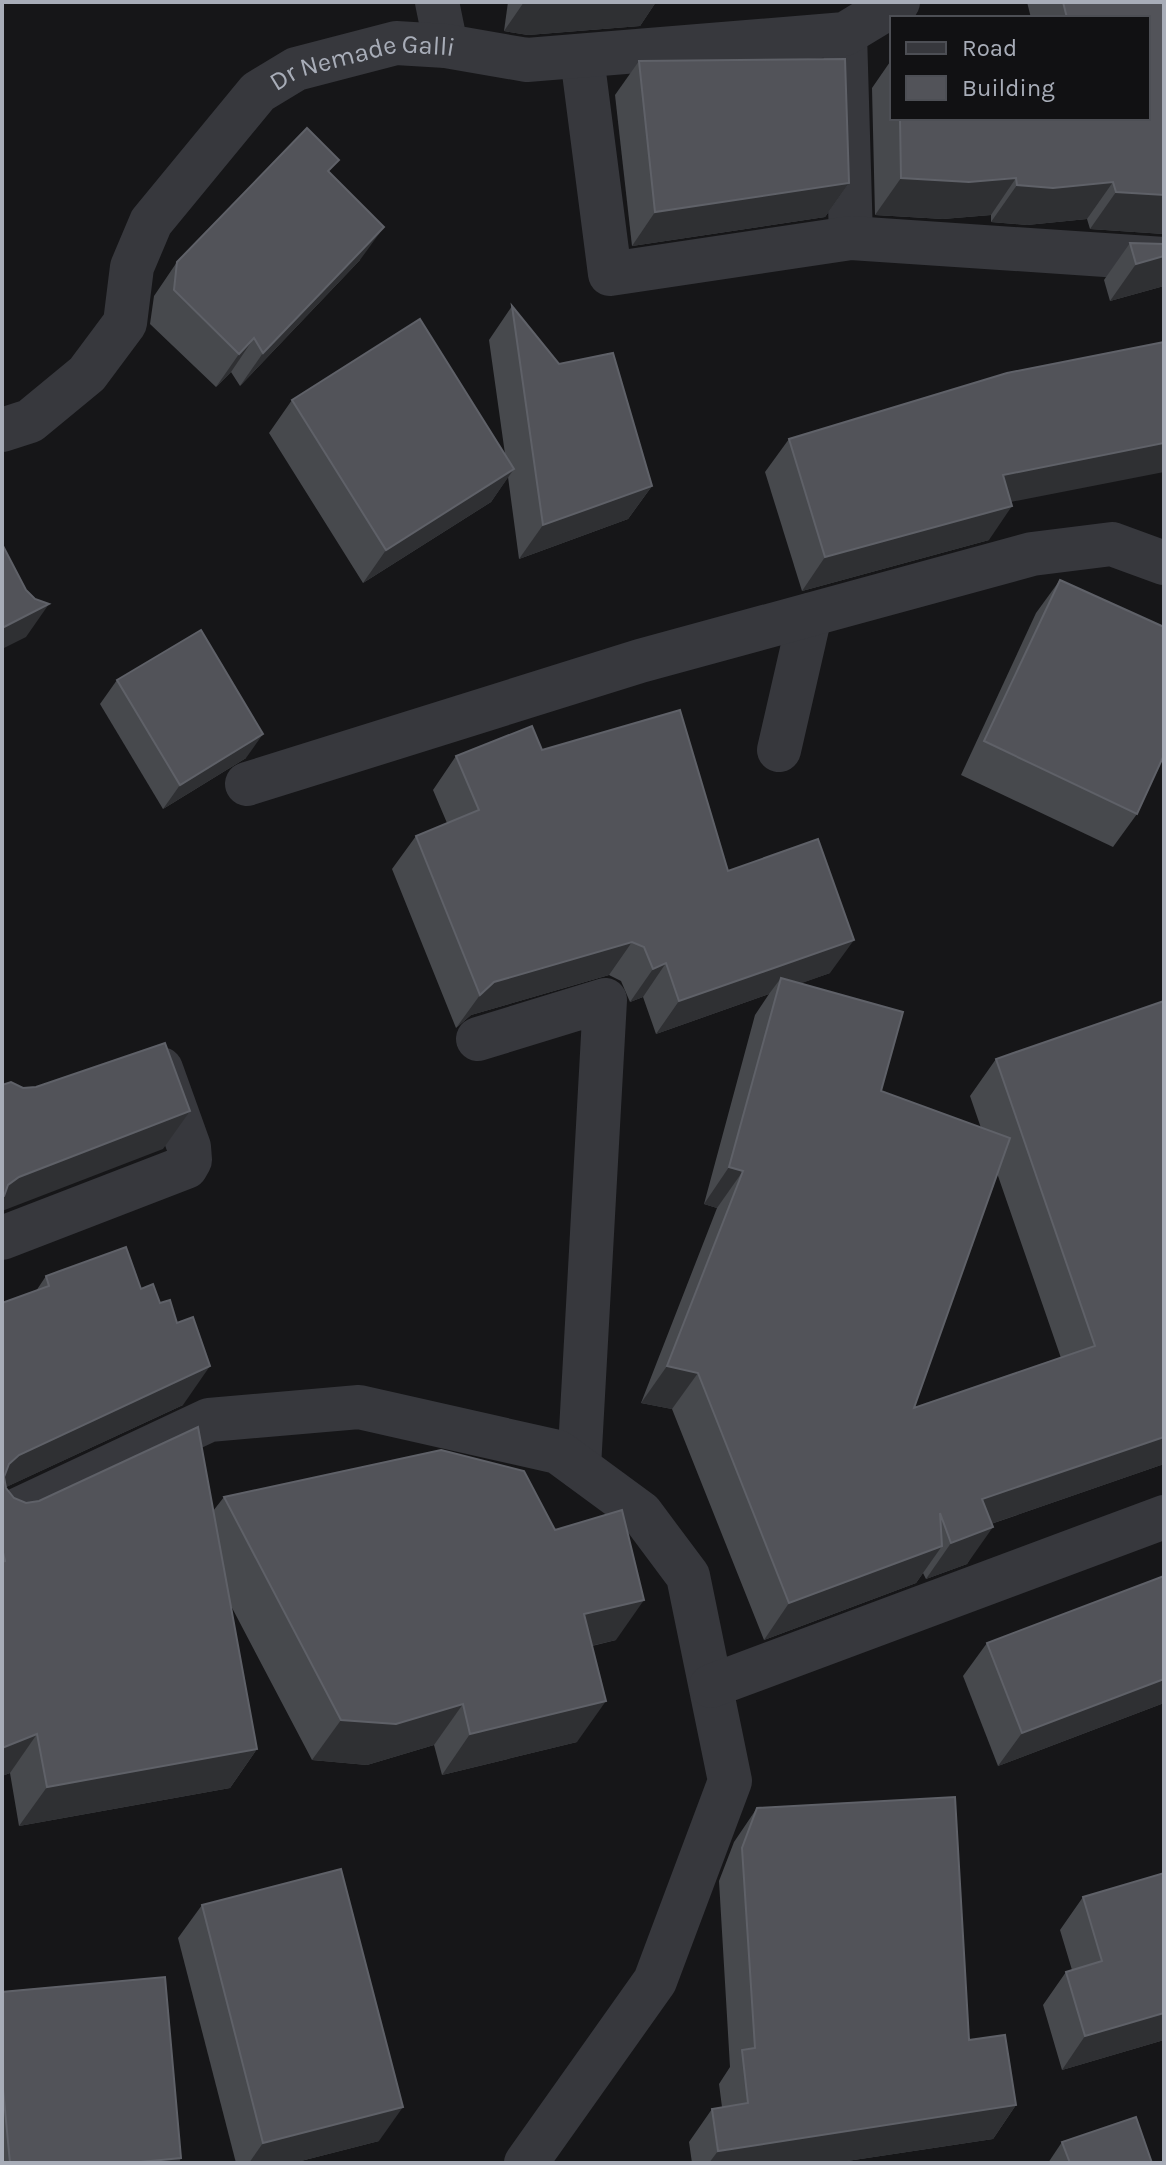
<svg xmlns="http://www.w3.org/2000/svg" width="1166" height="2165" font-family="Karla,sans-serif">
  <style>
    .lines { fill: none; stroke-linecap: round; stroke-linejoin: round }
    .street { stroke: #37383d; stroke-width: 44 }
    .wall { fill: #47494d; fill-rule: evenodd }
    .shaded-wall { fill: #2f3033 }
    .building { fill: #525359; stroke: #5f6168; stroke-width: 2 }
    .labels { text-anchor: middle; stroke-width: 8; stroke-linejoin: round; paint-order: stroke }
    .street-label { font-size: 26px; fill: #a8adb8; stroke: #111113 }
  </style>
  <rect width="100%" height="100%" fill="#161618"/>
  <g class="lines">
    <g class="street">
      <path d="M437,2l9,44"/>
      <path d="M845,34l6,204"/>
      <path d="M582,57l28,217 241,-36 313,21"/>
      <path id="s1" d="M2,430l28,-9 57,-47 38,-51 7,-56 19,-45 107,-130 38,-23 100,-26 50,3 81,14 318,-26 53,-32"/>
      <path d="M779,750l31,-135"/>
      <path d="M247,784l393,-123 392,-107 80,-10 52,19"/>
      <path d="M478,1039l127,-39 -26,467"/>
      <path d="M2,1238l184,-71 4,-7 -1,-13 -28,-78"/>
      <path d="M2,1517l207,-97 150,-13 199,45 83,61 47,63 42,205 -75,200 -129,182"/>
      <path d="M711,1686l453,-169"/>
    </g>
  </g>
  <g class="wall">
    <path d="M508,2h148l-16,24 -112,9 -24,-4z"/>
    <path d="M1027,2h137v232l-74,-5 -3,-10 -60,6 -36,-3v-7l-48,4 -68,-4 -3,-127 20,-29v59h256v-100h-117z"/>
    <path d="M639,61l210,122 -24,34 -193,29 -17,-151z"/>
    <path d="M330,173l30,87 -120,126 -9,-14 -15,15 -66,-63 4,-28 23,-34z"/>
    <path d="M1130,243l34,1v42l-54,15 -6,-21z"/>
    <path d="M512,306l140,180 -24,33 -109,40 -11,-82 -17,25 -128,81 -94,-150 23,-33 213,54 -16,-114z"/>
    <path d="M789,439l200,101 -187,51 -37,-119z"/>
    <path d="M1060,580l77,234 -24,33 -152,-72 75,-162z"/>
    <path d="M117,680l129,78 -83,51 -63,-105z"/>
    <path d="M542,750l186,121 102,102 -29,10 80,108 100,37 -11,-32 26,-37 168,-58v463l-173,60 -24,40 -41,15 -3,-6 -7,10 -152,57 -92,-231 -31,-6 76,-195 -13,-4 51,-189 14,-21 -113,40 -13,-37 -13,5 -9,-21 -12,-6 -138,40 -15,13 -64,-159 24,-33 31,-13 -14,-33 23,-34zM997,1173l64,185 -147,50z"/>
    <path d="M46,1276l137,129 -177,82 8,11 12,5 187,8 11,-14 331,33 61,110 -24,6 -15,96 -135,33 -8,-30 -67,20 -55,-5 -82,-156 27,145 -27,39 -211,38 -9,-53 -8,3v-473l34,-12z"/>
    <path d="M1164,1576v127l-166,63 -35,-90 24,-33z"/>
    <path d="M757,1808l212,232 47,65 -23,34 -159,24h-142l-3,-21 23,-33 10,-2 -3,-23 11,-17 -11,-186 15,-39z"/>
    <path d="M1164,1873v167l-102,30 -19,-65 23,-33 6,-2 -12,-40 23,-33z"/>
    <path d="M202,1905l177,236 -86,22h-57l-58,-225z"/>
    <path d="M2,1992l179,166 -3,5h-176z"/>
    <path d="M1062,2142l90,21h-104z"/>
  </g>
  <g class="shaded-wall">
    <path d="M524,2h132l-16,24 -112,9 -24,-4z"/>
    <path d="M901,178h115l-25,37 -48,4 -68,-4z"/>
    <path d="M1113,182l-26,37 -60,6 -36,-3 26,-37z"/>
    <path d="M849,183l-24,34 -193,29 23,-34z"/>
    <path d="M1116,192l48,3v39l-74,-5z"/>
    <path d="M384,227l-24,33 -120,126 23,-33z"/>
    <path d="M1164,256v30l-54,15 26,-37z"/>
    <path d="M254,338l-23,34 -15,15 23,-33z"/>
    <path d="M1164,443v29l-184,36 23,-33z"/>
    <path d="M514,469l-23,33 -128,81 23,-33z"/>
    <path d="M652,486l-24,33 -109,40 24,-34z"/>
    <path d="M1012,506l-23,34 -187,51 23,-34z"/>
    <path d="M49,604l-23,33 -24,12v-21z"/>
    <path d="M263,734l-17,24 -83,51 17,-24z"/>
    <path d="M854,940l-24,33 -53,19 4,-14 -12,16 -113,40 23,-33z"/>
    <path d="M632,942l-23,33 -138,40 -15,13 24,-33 14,-13z"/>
    <path d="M666,963l-23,34 -13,5 23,-33z"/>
    <path d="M190,1111l-27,38 -161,62v-16l6,-10 11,-8z"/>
    <path d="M729,1167l14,4 -26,37 -13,-4z"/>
    <path d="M210,1366l-27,39 -181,84v-15l7,-10 10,-9z"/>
    <path d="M667,1366l31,7 -26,36 -31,-6z"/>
    <path d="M1164,1437v27l-208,72 26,-37z"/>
    <path d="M993,1527l-26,37 -41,15 25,-36z"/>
    <path d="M942,1546l-26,37 -152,57 25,-37z"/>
    <path d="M644,1600l-28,40 -60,14 28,-40z"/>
    <path d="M1164,1679v24l-166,63 24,-33z"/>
    <path d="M606,1701l-29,41 -135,33 28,-41z"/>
    <path d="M463,1704l-29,41 -67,20 -55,-5 29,-40z"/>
    <path d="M37,1734l-27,39 -8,3v-28z"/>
    <path d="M257,1749l-27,39 -211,38 28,-39z"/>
    <path d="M1164,2013v27l-102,30 23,-34z"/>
    <path d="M1016,2105l-23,34 -159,24h-125l9,-12z"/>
    <path d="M403,2107l-24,34 -86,22h-44l14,-20z"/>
    <path d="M181,2158l-3,5h-48z"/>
  </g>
  <g class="building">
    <path d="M1063,2h101v193l-48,-3 -3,-10 -60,6 -36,-3 -1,-7 -47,4 -68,-4 -1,-60h248v-100h-81z"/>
    <path d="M845,59l4,124 -194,29 -16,-151z"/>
    <path d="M307,128l32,32 -11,11 56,56 -121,126 -9,-15 -15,16 -65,-64 3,-28z"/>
    <path d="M1130,243l34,1v12l-28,8z"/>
    <path d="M512,306l47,58 54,-11 39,133 -109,39z"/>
    <path d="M420,319l94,150 -128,81 -94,-150z"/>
    <path d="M1164,342v101l-161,32 9,31 -187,51 -36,-118 218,-66z"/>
    <path d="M2,544l24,46 9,9 14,5 -47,24z"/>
    <path d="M1060,580l104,47v128l-27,59 -153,-73z"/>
    <path d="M201,630l62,104 -83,51 -63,-105z"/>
    <path d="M680,710l48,161 90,-32 36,101 -175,61 -13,-38 -13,6 -9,-22 -12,-5 -138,40 -14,13 -64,-159 63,-26 -23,-54 76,-30 10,24z"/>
    <path d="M781,978l122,34 -22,79 129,47 -96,270 181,-62 -99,-287 168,-58v436l-182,62 11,28 -42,16 -11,-30 2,33 -153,57 -91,-230 -31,-7 76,-195 -14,-4z"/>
    <path d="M165,1043l25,68 -171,66 -11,8 -4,11 -2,1v-112l9,-3 12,6 13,-1z"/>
    <path d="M126,1247l15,42 12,-5 7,19 10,-3 7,23 16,-6 17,49 -191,89 -10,9 -5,13 2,11 8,10 12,5 13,-2 159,-74 59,322 -210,38 -10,-53 -35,14v-186l3,-1 -3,-13v-245l47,-17 -3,-10z"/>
    <path d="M441,1450l83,21 31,59 67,-20 22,90 -60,14 22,87 -136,33 -7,-30 -67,20 -55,-4 -117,-223z"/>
    <path d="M1164,1576v103l-142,54 -35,-90z"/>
    <path d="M955,1797l14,243 36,-5 11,70 -298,46 -6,-42 36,-6 -6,-53 13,-2 -13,-200 15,-40z"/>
    <path d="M341,1869l62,238 -140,36 -61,-238z"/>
    <path d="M1164,1873v140l-79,23 -19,-64 36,-11 -19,-64z"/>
    <path d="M165,1977l16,181 -51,5h-120l-8,-85v-86z"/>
    <path d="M1136,2117l16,46h-82l-8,-21z"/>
  </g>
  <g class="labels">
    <g class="street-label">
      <text dy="9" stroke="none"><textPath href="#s1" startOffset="552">Dr Nemade Galli</textPath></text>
    </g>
  </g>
  <rect width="1166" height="2165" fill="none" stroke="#a8adb8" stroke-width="8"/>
  <rect x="890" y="16" width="260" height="104" fill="#111113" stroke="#4d4f55" stroke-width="2"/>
  <rect x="906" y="42" width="40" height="12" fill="#37383d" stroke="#4d4f55" stroke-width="2"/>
  <text x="962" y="56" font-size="24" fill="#a8adb8">Road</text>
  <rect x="906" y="76" width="40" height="24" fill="#525359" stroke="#4d4f55" stroke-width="2"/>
  <text x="962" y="96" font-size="24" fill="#a8adb8">Building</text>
</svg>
